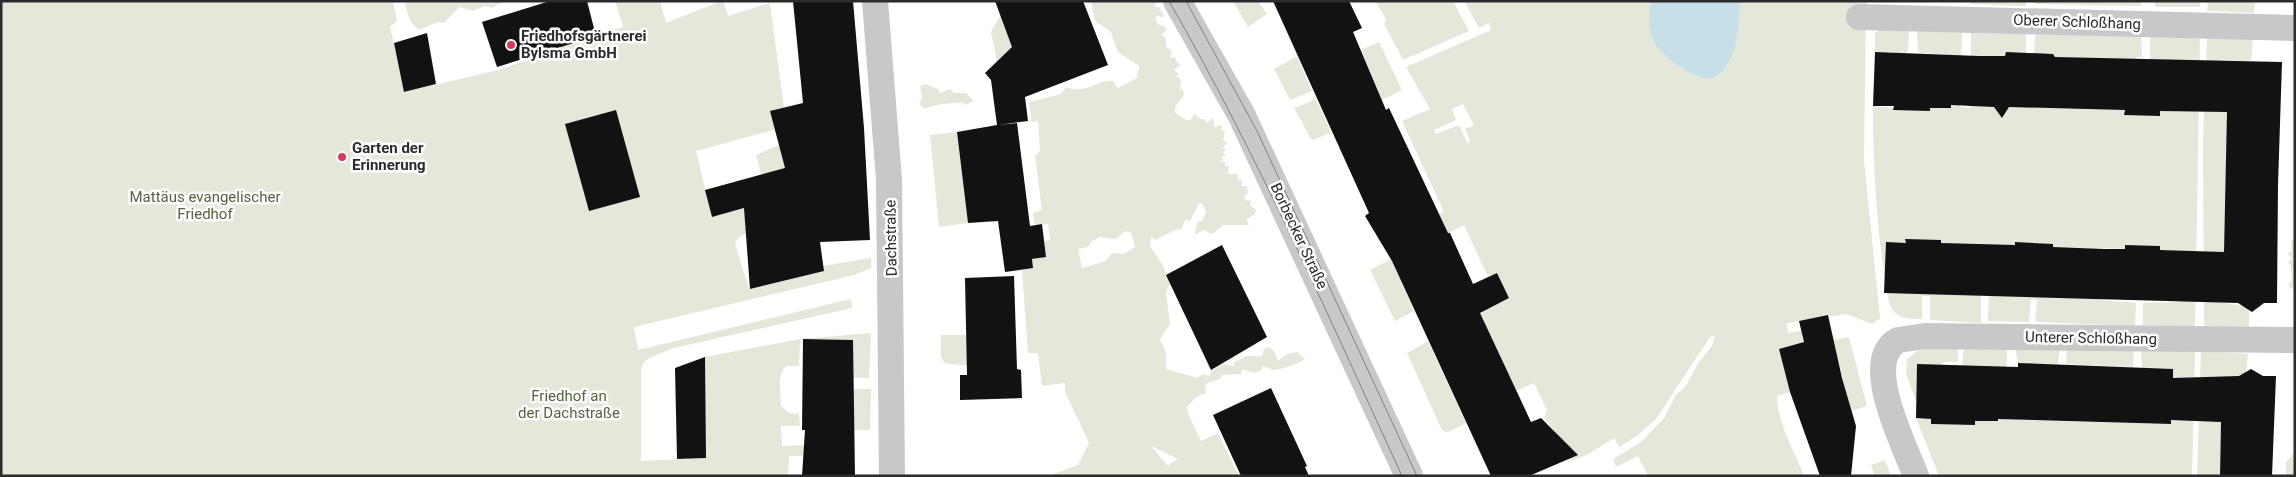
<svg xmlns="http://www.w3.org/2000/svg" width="2296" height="477" font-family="Roboto,sans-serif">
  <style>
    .green { fill: #e4e8da; fill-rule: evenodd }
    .water { fill: #c7dfe7 }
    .building { fill: #121212 }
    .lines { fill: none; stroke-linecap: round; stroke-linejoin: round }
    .minor { stroke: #c8c8c8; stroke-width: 26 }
    .tertiary { stroke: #c8c8c8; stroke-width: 28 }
    .tram { stroke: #808080; stroke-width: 1 }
    .poi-dot { fill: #d63a5d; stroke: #fff; stroke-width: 2 }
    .labels { text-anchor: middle; stroke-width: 5; stroke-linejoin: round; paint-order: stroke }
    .street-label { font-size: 15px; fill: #2b2b2b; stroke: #fff }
    .poi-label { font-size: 15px; font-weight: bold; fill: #2b2b2b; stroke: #fff; text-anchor: start }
    .park-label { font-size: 15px; fill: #54633d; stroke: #fff }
  </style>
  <rect width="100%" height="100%" fill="#fff"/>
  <g class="green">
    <path d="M1,1h392l4,20 -7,6 15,65 93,-22 38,-13 -1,-2 88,-28 -8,-26h45l6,22 55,-22h2l5,15 42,-13 14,105 -7,21 -81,22 16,66 57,-15 -13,-47 51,-23 -56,105 -6,-3 -6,3 -4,6 14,46 74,-18v-5l48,-8v10l-17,7 -220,52 4,23 213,-51 1,9 -178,40 -22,9 -7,4 -4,8v92l64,-3v-101l95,-18 71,-6 -2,45h-16v-38l-53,-1 -1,27h-13c-10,12 -5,25 -5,40l8,7 10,1 1,12h-19l1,20 24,-1 16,10 -33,1 -1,20h-787z"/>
    <path d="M404,1h100l-12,7 -7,-2 -11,5 -15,-4 -15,16 -6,-1 -19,8 -9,-9z"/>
    <path d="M1091,1h65l-1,6h4l5,8 -1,3 -5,-3 -3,3 4,7 5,1 2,4 -4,5 4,3v8l6,6 -2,6 4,-1 6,9 -6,4 5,4 -3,2 5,4 -1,9 4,2 -1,6 -8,10v6l11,7h5l3,-6 6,5h4l3,4 5,-5 2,3v6l8,-2 -1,5 4,1 -2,9 4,3 -4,5 3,2 -3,2 3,4h-4l1,4 -4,1 6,1v4h4l-1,8h10v6h4v6h5v4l2,1 -5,7 4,3 3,-1 -1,6 6,3 -1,5 -9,6 3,5h-26l-11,9 -9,-4 -8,5 2,-13 5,-1 4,-9 -4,-9h-3l-9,18 -5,-1 -4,10 -4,-1 -22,11 -4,-4 -1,10 12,18 8,18 -4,11 4,31 -10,15 6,13v17l32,9 4,-4 8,2 1,-5 12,-7 11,2v-4l13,-6h15l2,-7 4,-2 6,4 3,8 2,1 8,-6 10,-2 8,7c-4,4 -25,11 -31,11 -4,-1 -7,-3 -12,-4v4l-8,3 -12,-4 -1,5 -19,1 -2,4 -15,5 1,9 -11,5 -8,9 2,9 12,25 17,-8 21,43h-191l30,-11 11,-22 -24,-51v-9l-23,3 -4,-33h-10l-6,-83 11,-2 -1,-9 14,-2 -2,-16 6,-1 -2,-16 -13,1 -2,-12 9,-3 -7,-54 5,-5 -2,-30 -6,1 -3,-20 32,-8 5,-7c21,8 34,-9 47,-6l5,7 19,-10 2,-12 -21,-14 -7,-20 -16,-11zM1125,231l6,2 4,14 -11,7 -12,-1 -6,8 -24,7 -4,-19 10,-2 3,-5 8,-5 17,2zM1151,446l25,12 1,1 -9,7z"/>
    <path d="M1233,1h25l9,13 -19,13z"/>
    <path d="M1375,1h78l16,30 -66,29 -19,-36 2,-5z"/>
    <path d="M1464,1h402l-2,160 16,157 -8,6 -25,-10 -60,9 1,10 13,-2 2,11 -24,7 11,43 -13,4c1,30 17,53 27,80h-156l-10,-20 -22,11 -3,-8 28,-17 23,-24 12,-23 10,-9 13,-24 13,-16 3,-10 -5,1 -54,82 -19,17 -18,11 -5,-9 -27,17 -15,6 -7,-7 -12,-25 -9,-11 3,-8 -13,-27 -18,8 -37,-77 30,-16 -12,-25 -9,4 -24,-52 -23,12 -9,-20 12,-5 -42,-91 28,-12 -24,-42 85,-37 -2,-7 -10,5zM1463,104l11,21 -9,4 5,11 -2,4 -9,-19 -23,9 -2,-4 22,-10 -4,-11z"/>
    <path d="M1971,1h55v5l-55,-2z"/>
    <path d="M2035,1h106v5l-106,-2z"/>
    <rect x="2155" y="1" width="45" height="6"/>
    <path d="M2208,1h47l-1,12 -47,-2z"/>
    <path d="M1016,10l-5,68 -14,-16 -6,-30 9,-16z"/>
    <path d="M1879,30h30l-1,20 -2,3 -31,-1v-19z"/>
    <path d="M1917,30l45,2 -2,75 10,1 1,-75 55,1v22h8l1,-22 106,1 1,22h-5l-13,57 36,2 -10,-56v-25l50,2 -5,290 -52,-2v-22l36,-1 1,-51 -20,-1 -1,-4 -33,-1 -1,4 -22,-1 -2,52 35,3 -1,23 -100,-4 2,-22 -6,-1 -2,23 -41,-1 2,-72 -9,30v44l-51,-3v-24h-8v23c-15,0 -28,0 -33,-17 -12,-65 -16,-130 -16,-196l57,5v-3l21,-1 2,-52 -32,-2 -3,-2z"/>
    <path d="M2207,38h46l-2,23 -28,-1 -2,44 7,1 -4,155 -6,42 27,4 4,4v17l-45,-1 -1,-184z"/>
    <path d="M1379,42l23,48 -20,10 -21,-50z"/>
    <path d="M1297,56l15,35 -22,9 -16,-31z"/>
    <path d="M925,84l13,5 2,4 10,-4 4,4h12l8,8 -9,4 -3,-3c-14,2 -25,1 -37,7l-6,-5 3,-6 -2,-12z"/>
    <path d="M1316,99l15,33 -17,8 -3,-1 -17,-31z"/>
    <path d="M957,132l11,91 -29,4 -9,-92z"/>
    <path d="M2295,234v57l-7,-6 4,-5 -1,-14 -3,-4 4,-3 -4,-5 4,-5 -1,-6z"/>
    <path d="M1391,259l23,52 -19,10 -25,-51z"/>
    <path d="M941,335h27v30c-30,0 -28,-2 -27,-30z"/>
    <path d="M1849,337l18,69 -16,5 -18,-71z"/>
    <path d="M1428,341l38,82 -18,9 -5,-1 -2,-3 -34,-75z"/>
    <path d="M1958,346v16h-14l-28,39 -10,-27 1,-15 15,-12z"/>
    <path d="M1964,346h43l-1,57h11v17l154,4 2,-55 -31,-1 -1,-18 54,2 -3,124h-253l-23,-58 15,1v5l43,1 1,-4h22l3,-54 -38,-1z"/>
    <path d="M2015,347h45l-2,17 -40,-1z"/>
    <path d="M2067,348l67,1 -1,18 -67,-3z"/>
    <path d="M2201,351l47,3 -2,18 -25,50 -1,54h-23z"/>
    <path d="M853,389h18l-1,41h-16z"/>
    <path d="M2295,452v24h-9v-14z"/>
    <path d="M1885,460l6,16h-16l-4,-11z"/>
  </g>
  <path class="water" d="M1651,1h89c-1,24 -2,59 -23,75 -15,11 -56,-20 -63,-34 -7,-13 -5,-27 -3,-41z"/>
  <g class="building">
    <path d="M550,1h37l9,35 -99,31 -15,-45z"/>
    <path d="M793,1h60l11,127 6,112 -50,2 4,29 -74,18 -6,-81 -32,9 -7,-27 80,-22 -15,-57 33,-8z"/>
    <path d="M995,1h88l25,64 -83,32 3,24 -30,4 19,-2 13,103 12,-2 4,33 -14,2 1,9 -28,4 -7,-51 -30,2 -11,-91 40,-7 -6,-45 -6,-7 27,-26z"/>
    <path d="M1273,1h76l13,27 -9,4 33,78 3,-2 59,125h2l23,51 24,-11 12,25 -29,15 51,109 10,-4 37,37 -49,21h-38l-99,-215 -27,-45 4,-3z"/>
    <path d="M427,33l9,51 -32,8 -10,-49z"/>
    <path d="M1875,52l104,4h26l1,-4 47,2 2,3 227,5 -4,123 -1,118h-13l-12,9 -14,-9 -354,-10 2,-51 20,1 -1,-4 36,1v3l74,2v-3l38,2v3l50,2h22v-4l35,1v4l64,2 3,-140 -67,-1v5l-36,-1 1,-5 -116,-3 -7,11 -8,-11 -43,-2v3h-21v3l-37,-1 1,-4h-21z"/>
    <path d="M616,110l24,87 -51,14 -24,-87z"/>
    <path d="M1222,245l45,92 -56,33 -45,-95z"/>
    <path d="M1014,276l3,93 4,1 1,28 -62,2v-25h7l-2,-97z"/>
    <path d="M1828,315l14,63 14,48 -5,50h-31l-30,-84 -11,-43 25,-7 -5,-21z"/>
    <path d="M803,339l50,1 2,136h-53l3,-46h-3z"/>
    <path d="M705,357l1,101 -29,1 -2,-91z"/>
    <path d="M2018,363l155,6v9l66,-2 12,-7 12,7h13l-4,100h-52l1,-54 -50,-2v4l-173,-5v2h-23v4l-44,-1v-5l-15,-1 1,-54 101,3z"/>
    <path d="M1271,388l36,78 -2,1 4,9h-68l-28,-61z"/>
  </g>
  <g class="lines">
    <g class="minor">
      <path d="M875,1l14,179 3,296"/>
      <path d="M1859,17l436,11"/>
      <path d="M1916,476c-11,-30 -56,-115 -18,-136l27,-4 370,4"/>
    </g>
    <path class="tertiary" d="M1177,1l65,115 167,360"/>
    <g class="tram">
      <path d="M1169,1c88,153 159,314 233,475"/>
      <path d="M1186,1l71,130 160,345"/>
    </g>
  </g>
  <g class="poi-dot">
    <circle cx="511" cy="45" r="5"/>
    <circle cx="342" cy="157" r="5"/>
  </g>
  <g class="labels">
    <g class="street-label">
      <text transform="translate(2077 22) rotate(2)" y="5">Oberer Schloßhang</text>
      <text transform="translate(1299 236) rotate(65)" y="5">Borbecker Straße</text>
      <text transform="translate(891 238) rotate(-91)" y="5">Dachstraße</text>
      <text transform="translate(2091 338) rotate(1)" y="5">Unterer Schloßhang</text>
    </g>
    <g class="poi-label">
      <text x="521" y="41">Friedhofsgärtnerei<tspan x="521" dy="17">Bylsma GmbH</tspan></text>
      <text x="352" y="153">Garten der<tspan x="352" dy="17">Erinnerung</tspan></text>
    </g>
    <g class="park-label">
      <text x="205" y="202">Mattäus evangelischer<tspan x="205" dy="17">Friedhof</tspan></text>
      <text x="569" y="401">Friedhof an<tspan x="569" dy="17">der Dachstraße</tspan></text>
    </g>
  </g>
  <rect width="2296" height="477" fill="none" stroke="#2b2b2b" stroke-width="5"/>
</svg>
